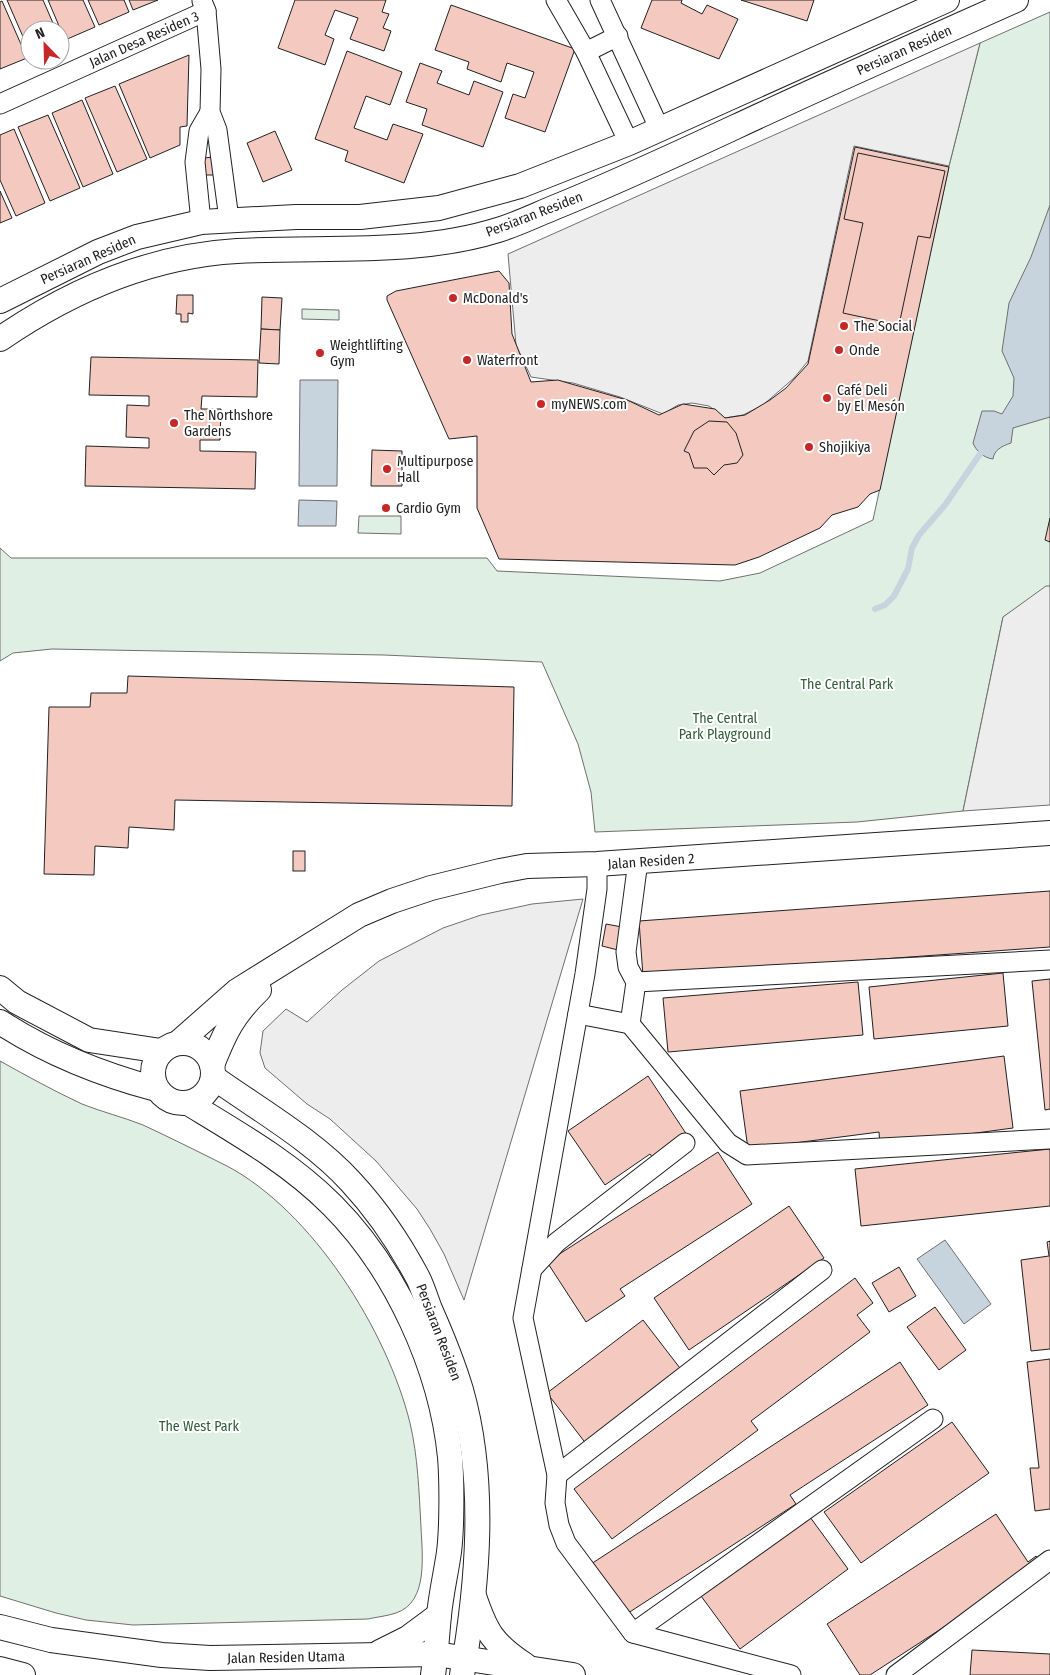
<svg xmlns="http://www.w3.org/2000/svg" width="1050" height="1675" font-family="'Fira Sans Condensed',sans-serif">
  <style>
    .green { fill: #e0efe3; stroke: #6f6f6f }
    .parking { fill: #ededed; stroke: #6f6f6f }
    .water { fill: #c7d3dd; stroke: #6f6f6f }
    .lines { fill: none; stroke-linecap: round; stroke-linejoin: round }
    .stream { stroke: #c7d3dd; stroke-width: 6 }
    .building { fill: #f3c9c0; stroke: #222 }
    .minor-casing { stroke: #222; stroke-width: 21 }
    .tertiary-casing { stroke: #222; stroke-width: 26 }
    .minor { stroke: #fff; stroke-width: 19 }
    .tertiary { stroke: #fff; stroke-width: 24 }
    .poi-dot { fill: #c62828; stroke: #fff; stroke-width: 2 }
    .labels { text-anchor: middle; stroke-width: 4; stroke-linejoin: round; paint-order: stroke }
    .street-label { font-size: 14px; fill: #222; stroke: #fff }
    .poi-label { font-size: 14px; fill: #222; stroke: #fff; text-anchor: start }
    .park-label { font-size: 14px; fill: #2f5e38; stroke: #fff }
  </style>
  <rect width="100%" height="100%" fill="#fff"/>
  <g class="green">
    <path d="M1050,12v574l-47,31 -40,194 -106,11 -262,10 -4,-40 -13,-48 -36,-82 -158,-7 -332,-6 -39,4 -13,8v-113l11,10h476l10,13 223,10 40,-8 113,-53 76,-354 31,-123z"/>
    <path d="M302,309l37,1v10l-37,-1z"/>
    <path d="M359,516h42v18l-43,-1z"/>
    <path d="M0,1061c27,15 54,30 82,43 20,8 41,13 61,21 28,13 56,27 84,41 85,45 160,164 183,257 8,34 9,69 11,104 1,27 8,75 -25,86 -9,3 -19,4 -28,6l-235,6 -47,-5 -30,-7 -56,-17z"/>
  </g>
  <g class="parking">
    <path d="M980,43l-31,123 -95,-20 -46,215 -14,17 -31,27 -20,10 -18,3 -16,-12 -17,-3 -14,2 -15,9 -43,-17 -47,-14 -42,-6 -15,-32 -8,-91z"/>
    <path d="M1046,586h4v219l-87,6 40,-194z"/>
    <path d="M583,899l-119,401 -20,-46 -14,-25 -13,-20 -41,-48 -46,-42 -23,-15 -42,-36 -5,-15 3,-22 23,-22 21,13 35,-32 37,-29 64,-33 38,-13 51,-11z"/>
  </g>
  <g class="water">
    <path d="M1050,205v212l-37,11 -2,15c-9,3 -17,7 -18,16 -9,-1 -17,-8 -20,-16l9,-32h12l8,3 11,-18 1,-18 -12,-27 7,-48 22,-46z"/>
    <path d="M300,380h38l-1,106h-38z"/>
    <path d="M299,500l38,1 -1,25h-38z"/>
    <path d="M945,1240l46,64 -27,20 -47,-65z"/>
  </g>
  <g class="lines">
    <path class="stream" d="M875,609l10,-4 9,-9 14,-27 4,-21 7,-13 26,-30 35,-51"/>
  </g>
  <g class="building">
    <path d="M7,0h36l13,30h-26v23z"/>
    <path d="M48,0h35l12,27 -30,13z"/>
    <path d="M88,0h36l5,12 -30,13z"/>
    <path d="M129,0h29l-25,10z"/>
    <path d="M295,0h91l-4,12 7,2 -6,14 8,3 -7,20 -34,-12 8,-21 -23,-8 -10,25 9,4 -9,26 -47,-17z"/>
    <path d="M652,0h30l-1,3 21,11 5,-9 31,14 -19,40 -78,-31z"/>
    <path d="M741,0h73l-7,21z"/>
    <path d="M2,1l25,57 -27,11v-67z"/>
    <path d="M451,5l124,44 -30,83 -40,-14 8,-24 12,4 9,-26 -27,-9 -6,19 -34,-13 2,-7 -34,-12z"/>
    <path d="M347,51l55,21 -12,33 -24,-9 -12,32 33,12 6,-16 30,10 -19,49 -59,-22 3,-10 -33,-12z"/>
    <path d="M189,55l-2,71 -7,1v18l-30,13 -31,-74z"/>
    <path d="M420,63l22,8 -5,12 32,12 5,-14 29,11 -20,55 -61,-22 5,-16 -21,-7z"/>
    <path d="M115,86l32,73 -30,13 -32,-74z"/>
    <path d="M82,100l31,74 -30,13 -31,-74z"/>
    <path d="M48,115l32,73 -30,13 -32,-74z"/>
    <path d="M14,129l31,74 -29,13 -16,-36v-45z"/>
    <path d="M275,131l17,39 -29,12 -16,-39z"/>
    <path d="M855,147l94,20 -69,323 -10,4 -12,13 -26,8 -12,13 -61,29 -24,8 -236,-6 -22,-51v-72l-28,3 -62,-139v-4l9,-5 103,-20 10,12 3,51 19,48 27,-2 10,3 59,17 32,15 24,-11 32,5 10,9 20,-3 25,-15 16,-12 22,-24z"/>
    <path d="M858,153l87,18 -15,67 -12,-2 -19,89 -56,-12 20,-90 -19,-4z"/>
    <path d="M213,157l1,18h-10v-17z"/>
    <path d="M0,191l12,27 -12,5z"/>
    <path d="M177,295h16v19l-5,-1v9h-7v-8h-5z"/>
    <path d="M262,297l20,1 -2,32 -19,-1z"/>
    <path d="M261,329l19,1 -1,34 -20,-1z"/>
    <path d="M91,357l167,3 -1,37 -55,-1 -1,13h20l-1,31h-20v11l56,1 -1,37 -170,-3 1,-40 63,2v-10l-23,-1 1,-32 22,1v-10l-60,-1z"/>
    <path d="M709,421l18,1 9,11 7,22 -6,8 -13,2 -10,10 -7,-7h-13l-5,-15 -5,-2 10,-20z"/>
    <path d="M372,450l30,1v35h-31z"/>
    <path d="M1050,518v24l-5,-2z"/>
    <path d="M128,676l386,11 -2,119 -337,-6 -1,30 -45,-3 -1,21 -33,-2 -1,29 -50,-1 5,-167h41l1,-14h36z"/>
    <rect x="293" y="851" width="12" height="20"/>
    <path d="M1050,891v56l-407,29 -4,-55z"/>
    <path d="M606,924l16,3 -4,23 -16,-4z"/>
    <path d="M1003,973l5,53 -134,13 -5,-52z"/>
    <path d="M1050,979v130l-5,1 -13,-129z"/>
    <path d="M858,982l5,53 -195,17 -5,-54z"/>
    <path d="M1004,1056l9,72 -133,18 -1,-14 -131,17 -8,-58z"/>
    <path d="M648,1076l39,59 -34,23 -3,-4 -45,31 -37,-54z"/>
    <path d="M1050,1149v57l-189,20 -6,-57z"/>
    <path d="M718,1152l34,52 -132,85 5,7 -39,26 -39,-60z"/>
    <path d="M789,1206l35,52 -135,92 -35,-52z"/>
    <path d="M1050,1241v108l-19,2 -10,-91 28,-4 -2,-14z"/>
    <path d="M899,1267l17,29 -27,16 -17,-29z"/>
    <path d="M855,1278l18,25 -16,12 13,17 -119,89 7,9 -146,109 -38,-50z"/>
    <path d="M935,1307l31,43 -27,20 -32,-43z"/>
    <path d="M643,1320l40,52 -96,73 -40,-52z"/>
    <path d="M1050,1359v150l-15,2 -5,-43h9l-12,-106z"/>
    <path d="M900,1362l28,43 -138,90 6,9 -174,113 -34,-51z"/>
    <path d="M952,1422l37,51 -128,90 -37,-51z"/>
    <path d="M996,1514l32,48 8,-6 5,8 -171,111h-10l-33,-51z"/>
    <path d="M810,1517l38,52 -108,80 -39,-53z"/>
    <path d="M972,1650l78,4v21h-80z"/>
  </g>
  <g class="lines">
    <g class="minor-casing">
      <g id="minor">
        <path d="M556,0l30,52 43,91"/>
        <path d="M600,0l60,130"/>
        <path d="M202,1l4,10 5,58 -1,43 7,18 12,89"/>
        <path d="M586,52l32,-16"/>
        <path d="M0,104l206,-93"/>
        <path d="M201,222l-6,-60 4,-31 11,-19"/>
        <path d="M597,864v25l-12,85 -62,344 34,157 -2,28 4,22 7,18 67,90 158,42"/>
        <path d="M636,982l414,-22"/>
        <path d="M578,1014l52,10 6,-42 -8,-15 -2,-15 12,-91"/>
        <path d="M630,1024l98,119 19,12 303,-16"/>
        <path d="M532,1269l25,-27 128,-99"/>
        <path d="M557,1475l265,-205"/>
        <path d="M633,1633l300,-214"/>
        <path d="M896,1675l154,-115"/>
      </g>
    </g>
    <g class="tertiary-casing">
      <g id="tertiary">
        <path d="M0,301l98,-49 39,-15 64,-15 95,-5h64l79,-9 81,-22 109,-43 318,-143"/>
        <path d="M0,339c70,-48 151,-83 237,-88 86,-5 178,5 261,-21 20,-6 40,-16 60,-24 59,-24 117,-51 175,-78 94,-44 189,-86 283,-128"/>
        <path d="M0,988l17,14 72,38 72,11"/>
        <path d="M0,1022c49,32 100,52 156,67"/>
        <circle cx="183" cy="1073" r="30"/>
        <path d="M178,1043l59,-52 122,-76 33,-14 39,-13 69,-17 27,-5 70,-2 453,-31"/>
        <path d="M212,1065c13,-33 21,-50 47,-75"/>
        <path d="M213,1077c45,32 101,64 138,105 26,28 49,62 67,96 5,10 8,21 12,31 12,27 23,54 31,81 26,91 17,194 1,285"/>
        <path d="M188,1103c51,31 102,60 144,102 64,64 109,163 118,252 2,25 2,71 -1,95 -3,21 -8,42 -10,63 -2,20 -3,40 -6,60"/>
        <path d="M474,1596c12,36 19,48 51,69"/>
        <path d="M0,1627l51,13 111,15 48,3 226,-4 137,21"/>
        <path d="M380,1652l28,-14 31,-23"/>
        <path d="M0,1669l23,6"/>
      </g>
    </g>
    <use href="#minor" class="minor"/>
    <use href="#tertiary" class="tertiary"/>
  </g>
  <g class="poi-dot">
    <circle cx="453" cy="298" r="5"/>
    <circle cx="844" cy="326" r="5"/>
    <circle cx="839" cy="350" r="5"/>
    <circle cx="320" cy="353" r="5"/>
    <circle cx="467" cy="360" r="5"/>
    <circle cx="827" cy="398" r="5"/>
    <circle cx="541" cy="404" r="5"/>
    <circle cx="174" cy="423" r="5"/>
    <circle cx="809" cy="447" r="5"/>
    <circle cx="387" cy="469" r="5"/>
    <circle cx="386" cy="508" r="5"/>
  </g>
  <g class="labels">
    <g class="street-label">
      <text transform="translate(144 39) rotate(-24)" y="5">Jalan Desa Residen 3</text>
      <text transform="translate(904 50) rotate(-24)" y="5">Persiaran Residen</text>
      <text transform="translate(534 214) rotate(-21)" y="5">Persiaran Residen</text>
      <text transform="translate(88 259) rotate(-24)" y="5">Persiaran Residen</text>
      <text transform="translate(651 861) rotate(-4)" y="5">Jalan Residen 2</text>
      <text transform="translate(439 1332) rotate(69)" y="5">Persiaran Residen</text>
      <text transform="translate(286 1657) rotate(-1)" y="5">Jalan Residen Utama</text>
    </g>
    <g class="poi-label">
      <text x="463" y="303">McDonald's</text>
      <text x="854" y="331">The Social</text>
      <text x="330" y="350">Weightlifting<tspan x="330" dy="16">Gym</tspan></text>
      <text x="849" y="355">Onde</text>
      <text x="477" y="365">Waterfront</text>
      <text x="837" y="395">Café Deli<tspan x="837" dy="16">by El Mesón</tspan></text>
      <text x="551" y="409">myNEWS.com</text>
      <text x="184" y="420">The Northshore<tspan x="184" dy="16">Gardens</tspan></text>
      <text x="819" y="452">Shojikiya</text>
      <text x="397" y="466">Multipurpose<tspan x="397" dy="16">Hall</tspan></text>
      <text x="396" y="513">Cardio Gym</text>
    </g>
    <g class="park-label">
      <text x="847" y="689">The Central Park</text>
      <text x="725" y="723">The Central<tspan x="725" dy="16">Park Playground</tspan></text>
      <text x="199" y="1431">The West Park</text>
    </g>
  </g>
  <g transform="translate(45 45) rotate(337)"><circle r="24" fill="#ffffff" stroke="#a7a7a7"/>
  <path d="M0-4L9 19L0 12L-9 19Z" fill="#c62828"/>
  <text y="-8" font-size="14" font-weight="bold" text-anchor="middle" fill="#222222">N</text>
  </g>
</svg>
